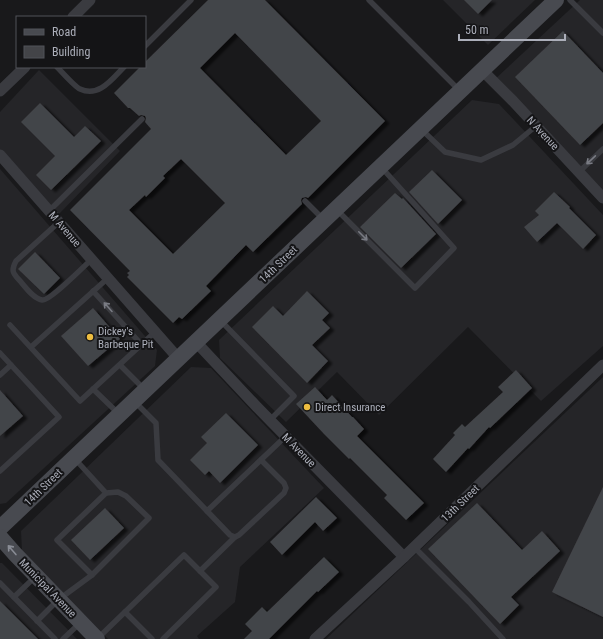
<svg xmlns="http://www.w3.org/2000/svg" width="603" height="639" font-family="'Roboto Condensed',sans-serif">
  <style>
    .built { fill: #252528 }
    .building { fill: #434448; fill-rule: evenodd; filter: url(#shadow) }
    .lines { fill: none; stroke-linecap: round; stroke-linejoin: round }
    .lane { stroke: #3a3b40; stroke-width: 5.5 }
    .street { stroke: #3a3b40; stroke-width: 11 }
    .secondary { stroke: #484a50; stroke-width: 16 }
    .oneway { stroke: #797b83 }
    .oneway2 { stroke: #898c95 }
    .poi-dot { fill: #edbd40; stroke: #141416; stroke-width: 1.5 }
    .labels { text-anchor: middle; stroke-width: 4; stroke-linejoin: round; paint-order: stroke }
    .street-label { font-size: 11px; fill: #acafba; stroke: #141416 }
    .poi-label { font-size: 11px; fill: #acafba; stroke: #141416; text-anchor: start }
  </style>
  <defs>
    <filter id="shadow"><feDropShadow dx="4.5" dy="2.5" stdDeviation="1" flood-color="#0009"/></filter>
  </defs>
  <rect width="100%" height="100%" fill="#19191b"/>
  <g class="built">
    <path d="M443,0h92l-47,45z"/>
    <path d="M580,0h23v195l-110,-114z"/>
    <path d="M39,70l81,81 -62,64 -58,-65v-38z"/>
    <path d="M472,100l27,4 104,111v131l-62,55 -73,-74 -89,88 -42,-43 -51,50 -66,-64 -1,-18z"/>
    <path d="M0,169l157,181 -2,16 -149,137 -6,1z"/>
    <path d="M191,367l20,1 113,120 -84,79 -5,35 -38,34 2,3h-91l-86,-88 -1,-20z"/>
    <path d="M603,377v262h-277z"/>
    <path d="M0,563h2l75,76h-77z"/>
  </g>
  <g class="building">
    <path d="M208,0h57l120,121 -77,77 -2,-1 -4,1 -1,2 1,4 -49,48 -7,-7 -40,41 5,5 -29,28 -3,-2 -6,6 -46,-46 2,-2 -2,-2 3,-2 -60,-61 81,-81 -6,-7 1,-4 -1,-2 -4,-1 -2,1 -9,-8h-2l-14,-15 26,-26h5v-5zM235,33l86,88 -35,34 -86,-87zM181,159l44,44 -52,51 -44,-44 16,-15 1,2 19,-19 -2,-2z"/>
    <path d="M464,0h28l-14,14z"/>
    <path d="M563,31l40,42v50l-23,22 -65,-68z"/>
    <path d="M40,103l34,34 11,-11 16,15 -50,49 -15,-15 19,-19 -34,-34z"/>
    <path d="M432,170l30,30 -24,24 -29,-32z"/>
    <path d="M554,192l16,15 -1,1 27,27 -13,14 -26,-26 -20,19 -13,-15 15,-12 -4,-4z"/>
    <path d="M395,193l7,6 1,-1 33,36 -35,34 -41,-41z"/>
    <path d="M35,252l25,26 -16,16 -26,-25z"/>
    <path d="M307,291l22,22 -7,7 8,8 -18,17 16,16 -21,22 -55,-56 21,-21 10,10z"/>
    <path d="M93,308l27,31 -32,27 -27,-30z"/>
    <path d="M516,370l16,18 -42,40 -1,-1 -20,22 -1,-1 -22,24 -13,-13 22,-24 -2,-2 9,-9 3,3 38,-35 -5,-5z"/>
    <path d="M315,387l12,13 5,-5 20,22h1l11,12 -7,7 67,67 -18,17 -22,-22 3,-3 -37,-37 -1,1 -25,-25 -28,-30z"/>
    <path d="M0,390l23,26 -23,20z"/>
    <path d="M226,413l32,32 -38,38 -11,-12 -4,4 -15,-15 17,-17 -6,-6z"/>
    <path d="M603,487v130l-51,-25z"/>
    <path d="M316,497l21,21 -14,13 -8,-9 -33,33 -12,-13z"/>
    <path d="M477,503l45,47 20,-19 18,20 -49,46 8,8 -19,19 -72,-75z"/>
    <path d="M105,508l19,20 -34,32 -19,-20z"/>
    <path d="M324,557l15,15 -21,20 -1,-1 -48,48h-25l8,-8 -7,-7 17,-17 5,5z"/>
    <path d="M0,601l38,38h-38z"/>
  </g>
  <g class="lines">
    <g class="lane">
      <path d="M369,0l90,90"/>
      <path d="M570,0l33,33"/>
      <path d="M145,46l46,-46"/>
      <path d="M57,67c5,5 18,20 23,22 19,9 32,-10 44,-22"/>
      <path d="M422,130l23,22 36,8 32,-15 23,-19"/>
      <path d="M579,172l24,-23"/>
      <path d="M305,201l19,19"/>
      <path d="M337,210l78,78 39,-40 -72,-80"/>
      <path d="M49,211l93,-92"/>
      <path d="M59,222l-43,39c-6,11 -2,13 5,21 5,6 13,17 21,18 8,1 42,-34 50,-41"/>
      <path d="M93,291l48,53"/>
      <path d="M221,321l73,75 -24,24"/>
      <path d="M10,325l70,76 75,-69"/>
      <path d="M31,347l77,-69"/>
      <path d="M0,353l59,64 -59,54"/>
      <path d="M120,365l25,25"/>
      <path d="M0,375l11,-10"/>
      <path d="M93,389l26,25"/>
      <path d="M135,402l21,21 2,37 49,51 79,-75"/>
      <path d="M207,511l23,24 5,2 4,-2 45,-42 2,-5 -2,-5 -23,-23"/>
      <path d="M414,547l55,55 34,37"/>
      <path d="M92,575l57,-57 -23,-22 -8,-4 -12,1"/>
      <path d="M0,583l55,56"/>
      <path d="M14,597l21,-20"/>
      <path d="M125,612l27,27"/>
      <path d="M37,621l21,-21 34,-25 -35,-35 49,-47 -31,-34"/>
      <path d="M63,639l17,-16"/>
      <path d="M97,639l87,-84 16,16 35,-34"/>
      <path d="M163,639l53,-52 -16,-16"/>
    </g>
    <g class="street">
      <path d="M73,17l17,-17"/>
      <path d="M482,70l31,31 90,97"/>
      <path d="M0,91l25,-24"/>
      <path d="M0,155l178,203"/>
      <path d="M196,342l61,65 147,150"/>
      <path d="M315,639l89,-82 199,-192"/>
    </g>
    <g class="secondary">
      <path d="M0,528l556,-528"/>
      <path d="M0,537l15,17 82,85"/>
    </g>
  </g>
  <defs><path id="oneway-shaft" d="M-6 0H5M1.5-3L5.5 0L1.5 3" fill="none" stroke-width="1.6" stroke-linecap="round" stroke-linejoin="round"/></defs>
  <g class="oneway">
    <use href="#oneway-shaft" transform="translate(591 160) rotate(137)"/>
    <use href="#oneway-shaft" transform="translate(363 236) rotate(45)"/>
    <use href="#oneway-shaft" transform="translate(108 307) rotate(-132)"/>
  </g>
  <use class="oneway2" href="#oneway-shaft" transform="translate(12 550) rotate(-131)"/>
  <g class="poi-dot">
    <circle cx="90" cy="337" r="4"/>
    <circle cx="307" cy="407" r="4"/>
  </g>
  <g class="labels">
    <g class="street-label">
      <text transform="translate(543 133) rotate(47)" y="4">N Avenue</text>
      <text transform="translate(65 229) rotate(49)" y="4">M Avenue</text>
      <text transform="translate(278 264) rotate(-44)" y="4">14th Street</text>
      <text transform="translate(299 450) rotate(45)" y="4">M Avenue</text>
      <text transform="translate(43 487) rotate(-44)" y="4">14th Street</text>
      <text transform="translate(460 503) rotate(-44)" y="4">13th Street</text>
      <text transform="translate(48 588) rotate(46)" y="4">Municipal Avenue</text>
    </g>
    <g class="poi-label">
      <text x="98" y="335">Dickey's<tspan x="98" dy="13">Barbeque Pit</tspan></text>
      <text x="315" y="411">Direct Insurance</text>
    </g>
  </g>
  <rect x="16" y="16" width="130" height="52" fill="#141416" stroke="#515258"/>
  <rect x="24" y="29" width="20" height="6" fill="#484a50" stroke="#515258"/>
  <text x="52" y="36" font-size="12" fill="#acafba">Road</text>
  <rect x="24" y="46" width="20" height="12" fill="#434448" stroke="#515258"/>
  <text x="52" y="56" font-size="12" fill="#acafba">Building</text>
  <path d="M459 34v6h106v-6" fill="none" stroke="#acafba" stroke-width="2"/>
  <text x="465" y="34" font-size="12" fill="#acafba" stroke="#141416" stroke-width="3" paint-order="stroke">50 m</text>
</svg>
